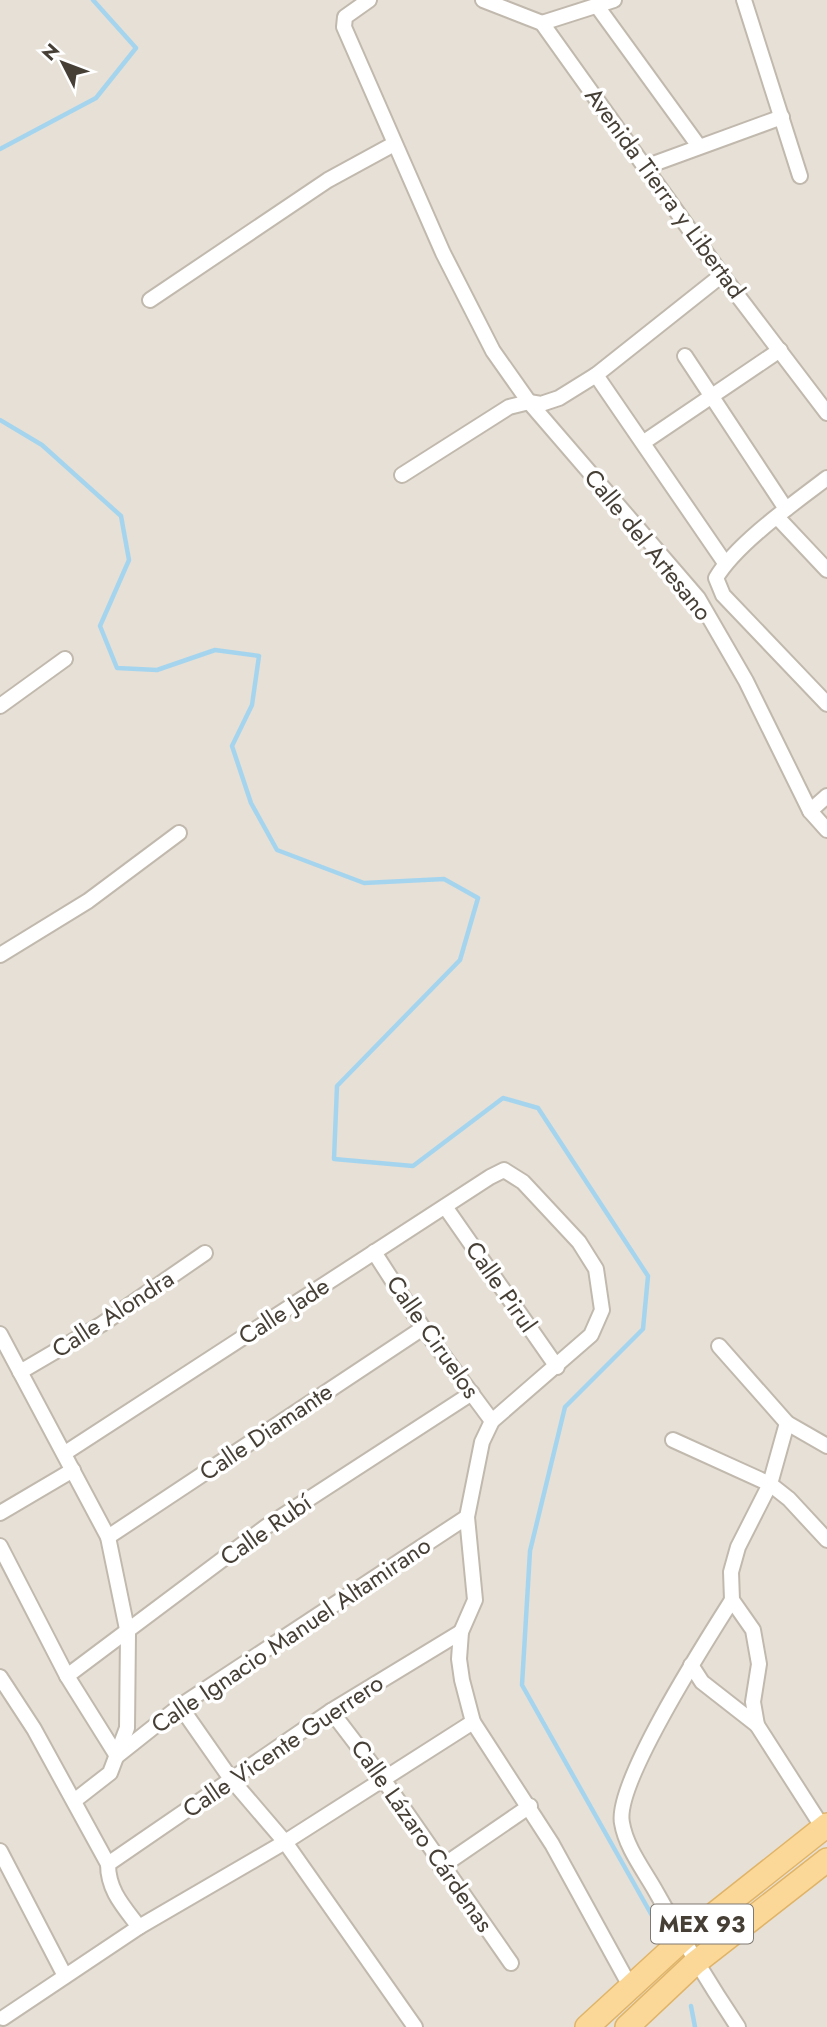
<svg xmlns="http://www.w3.org/2000/svg" width="827" height="2027" font-family="Jost,sans-serif">
  <style>
    .residential { fill: #e7e0d6 }
    .lines { fill: none; stroke-linecap: round; stroke-linejoin: round }
    .stream { stroke: #a5d5ee; stroke-width: 4.5 }
    .minor-casing { stroke: #c1b9ad; stroke-width: 18 }
    .primary-casing { stroke: #e0b468; stroke-width: 26 }
    .minor { stroke: #fff; stroke-width: 14 }
    .primary { stroke: #fbd898; stroke-width: 23 }
    .labels { text-anchor: middle; stroke-width: 7; stroke-linejoin: round; paint-order: stroke }
    .shield { fill: #fff; stroke: #7e7972; stroke-width: 2 }
    .shield-label { font-size: 23px; font-weight: bold; fill: #463f36 }
    .street-label { font-size: 24px; fill: #463f36; stroke: #fff }
  </style>
  <rect width="100%" height="100%" fill="#f3efe7"/>
  <rect class="residential" x="0" y="0" width="827" height="2027"/>
  <g class="lines">
    <g class="stream">
      <path d="M0,149l96,-51 40,-50 -43,-48"/>
      <path d="M0,420l42,25 79,71 8,44 -29,66 17,42 40,2 58,-20 44,6 -7,49 -20,41 19,57 26,47 87,33 80,-4 34,19 -18,62 -123,126 -3,73 79,7 90,-68 35,10 110,168 -5,53 -78,78 -35,144 -8,134 137,243"/>
      <path d="M691,2006l4,21"/>
    </g>
    <g class="minor-casing">
      <g id="minor">
        <path d="M369,0l-24,17 -1,10 99,226 50,98 36,51 169,196 48,83 64,130 17,19"/>
        <path d="M483,0l59,23 180,252 105,138"/>
        <path d="M744,0l56,176"/>
        <path d="M597,6l101,139"/>
        <path d="M542,23l72,-23"/>
        <path d="M645,167l137,-50"/>
        <path d="M150,300l178,-120 66,-36"/>
        <path d="M685,356l101,153"/>
        <path d="M596,375l129,188"/>
        <path d="M644,442l136,-92"/>
        <path d="M402,475l107,-68 20,-5 12,2 18,-6 37,-23 126,-100"/>
        <path d="M827,478c-33,25 -91,66 -111,100l7,17 104,109"/>
        <path d="M778,518l49,52"/>
        <path d="M0,706l65,-47"/>
        <path d="M810,811l17,-15"/>
        <path d="M0,955l88,-54 91,-68"/>
        <path d="M446,1208l111,159"/>
        <path d="M374,1252l49,76 69,93"/>
        <path d="M0,1334l108,203 20,97 -1,94 -17,45 -36,28"/>
        <path d="M719,1346l68,77 40,23"/>
        <path d="M20,1372l82,-48 103,-71"/>
        <path d="M787,1423l-17,61 -32,63 -7,25 1,28 21,30 6,34 -6,38 4,23 66,103"/>
        <path d="M673,1440l97,44 19,15 38,41"/>
        <path d="M65,1453l425,-276 14,-7 19,12 56,60 17,27 6,41 -11,25 -99,86 -10,21 -15,75 8,83 -14,32 -2,27 3,21 11,42 79,122 78,142"/>
        <path d="M0,1513l73,-43"/>
        <path d="M108,1537l315,-209"/>
        <path d="M0,1546l67,130 50,80 63,-50 287,-189"/>
        <path d="M732,1600c-24,38 -118,184 -110,223 4,24 21,46 33,67 26,47 53,92 83,137"/>
        <path d="M691,1665l11,17 55,43"/>
        <path d="M67,1676l200,-150 205,-133"/>
        <path d="M0,1677l34,52 74,135c0,27 16,43 31,63"/>
        <path d="M180,1706l51,73 54,63 130,185"/>
        <path d="M331,1711l52,68 128,184"/>
        <path d="M0,1851l65,125"/>
        <path d="M108,1864l223,-153 130,-79"/>
        <path d="M441,1867l89,-61"/>
        <path d="M3,2018l136,-91 146,-85 188,-120"/>
      </g>
    </g>
    <g class="primary-casing">
      <g id="primary">
        <path d="M587,2027l96,-88 144,-114"/>
        <path d="M627,2027l68,-64 132,-103"/>
      </g>
    </g>
    <use href="#minor" class="minor"/>
    <use href="#primary" class="primary"/>
  </g>
  <g class="labels">
    <rect class="shield" x="651" y="1904.5" width="102" height="39" rx="5"/>
    <g class="shield-label">
      <text x="702" y="1932">MEX 93</text>
    </g>
    <g class="street-label">
      <text transform="translate(665 193) rotate(54)" y="8">Avenida Tierra y Libertad</text>
      <text transform="translate(648 545) rotate(51)" y="8">Calle del Artesano</text>
      <text transform="translate(501 1287) rotate(55)" y="8">Calle Pirul</text>
      <text transform="translate(284 1311) rotate(-33)" y="8">Calle Jade</text>
      <text transform="translate(113 1314) rotate(-33)" y="8">Calle Alondra</text>
      <text transform="translate(433 1337) rotate(55)" y="8">Calle Ciruelos</text>
      <text transform="translate(266 1432) rotate(-34)" y="8">Calle Diamante</text>
      <text transform="translate(266 1530) rotate(-35)" y="8">Calle Rubí</text>
      <text transform="translate(291 1635) rotate(-34)" y="8">Calle Ignacio Manuel Altamirano</text>
      <text transform="translate(283 1746) rotate(-34)" y="8">Calle Vicente Guerrero</text>
      <text transform="translate(422 1836) rotate(55)" y="8">Calle Lázaro Cárdenas</text>
    </g>
  </g>
  <g transform="translate(63 63) rotate(312)" stroke="#ffffff" stroke-width="5" paint-order="stroke">
  <path d="M0-5L12 26L0 18L-12 26Z" fill="#463f36"/>
  <text y="-10" font-size="19" font-weight="bold" text-anchor="middle" fill="#463f36">N</text>
  </g>
</svg>
